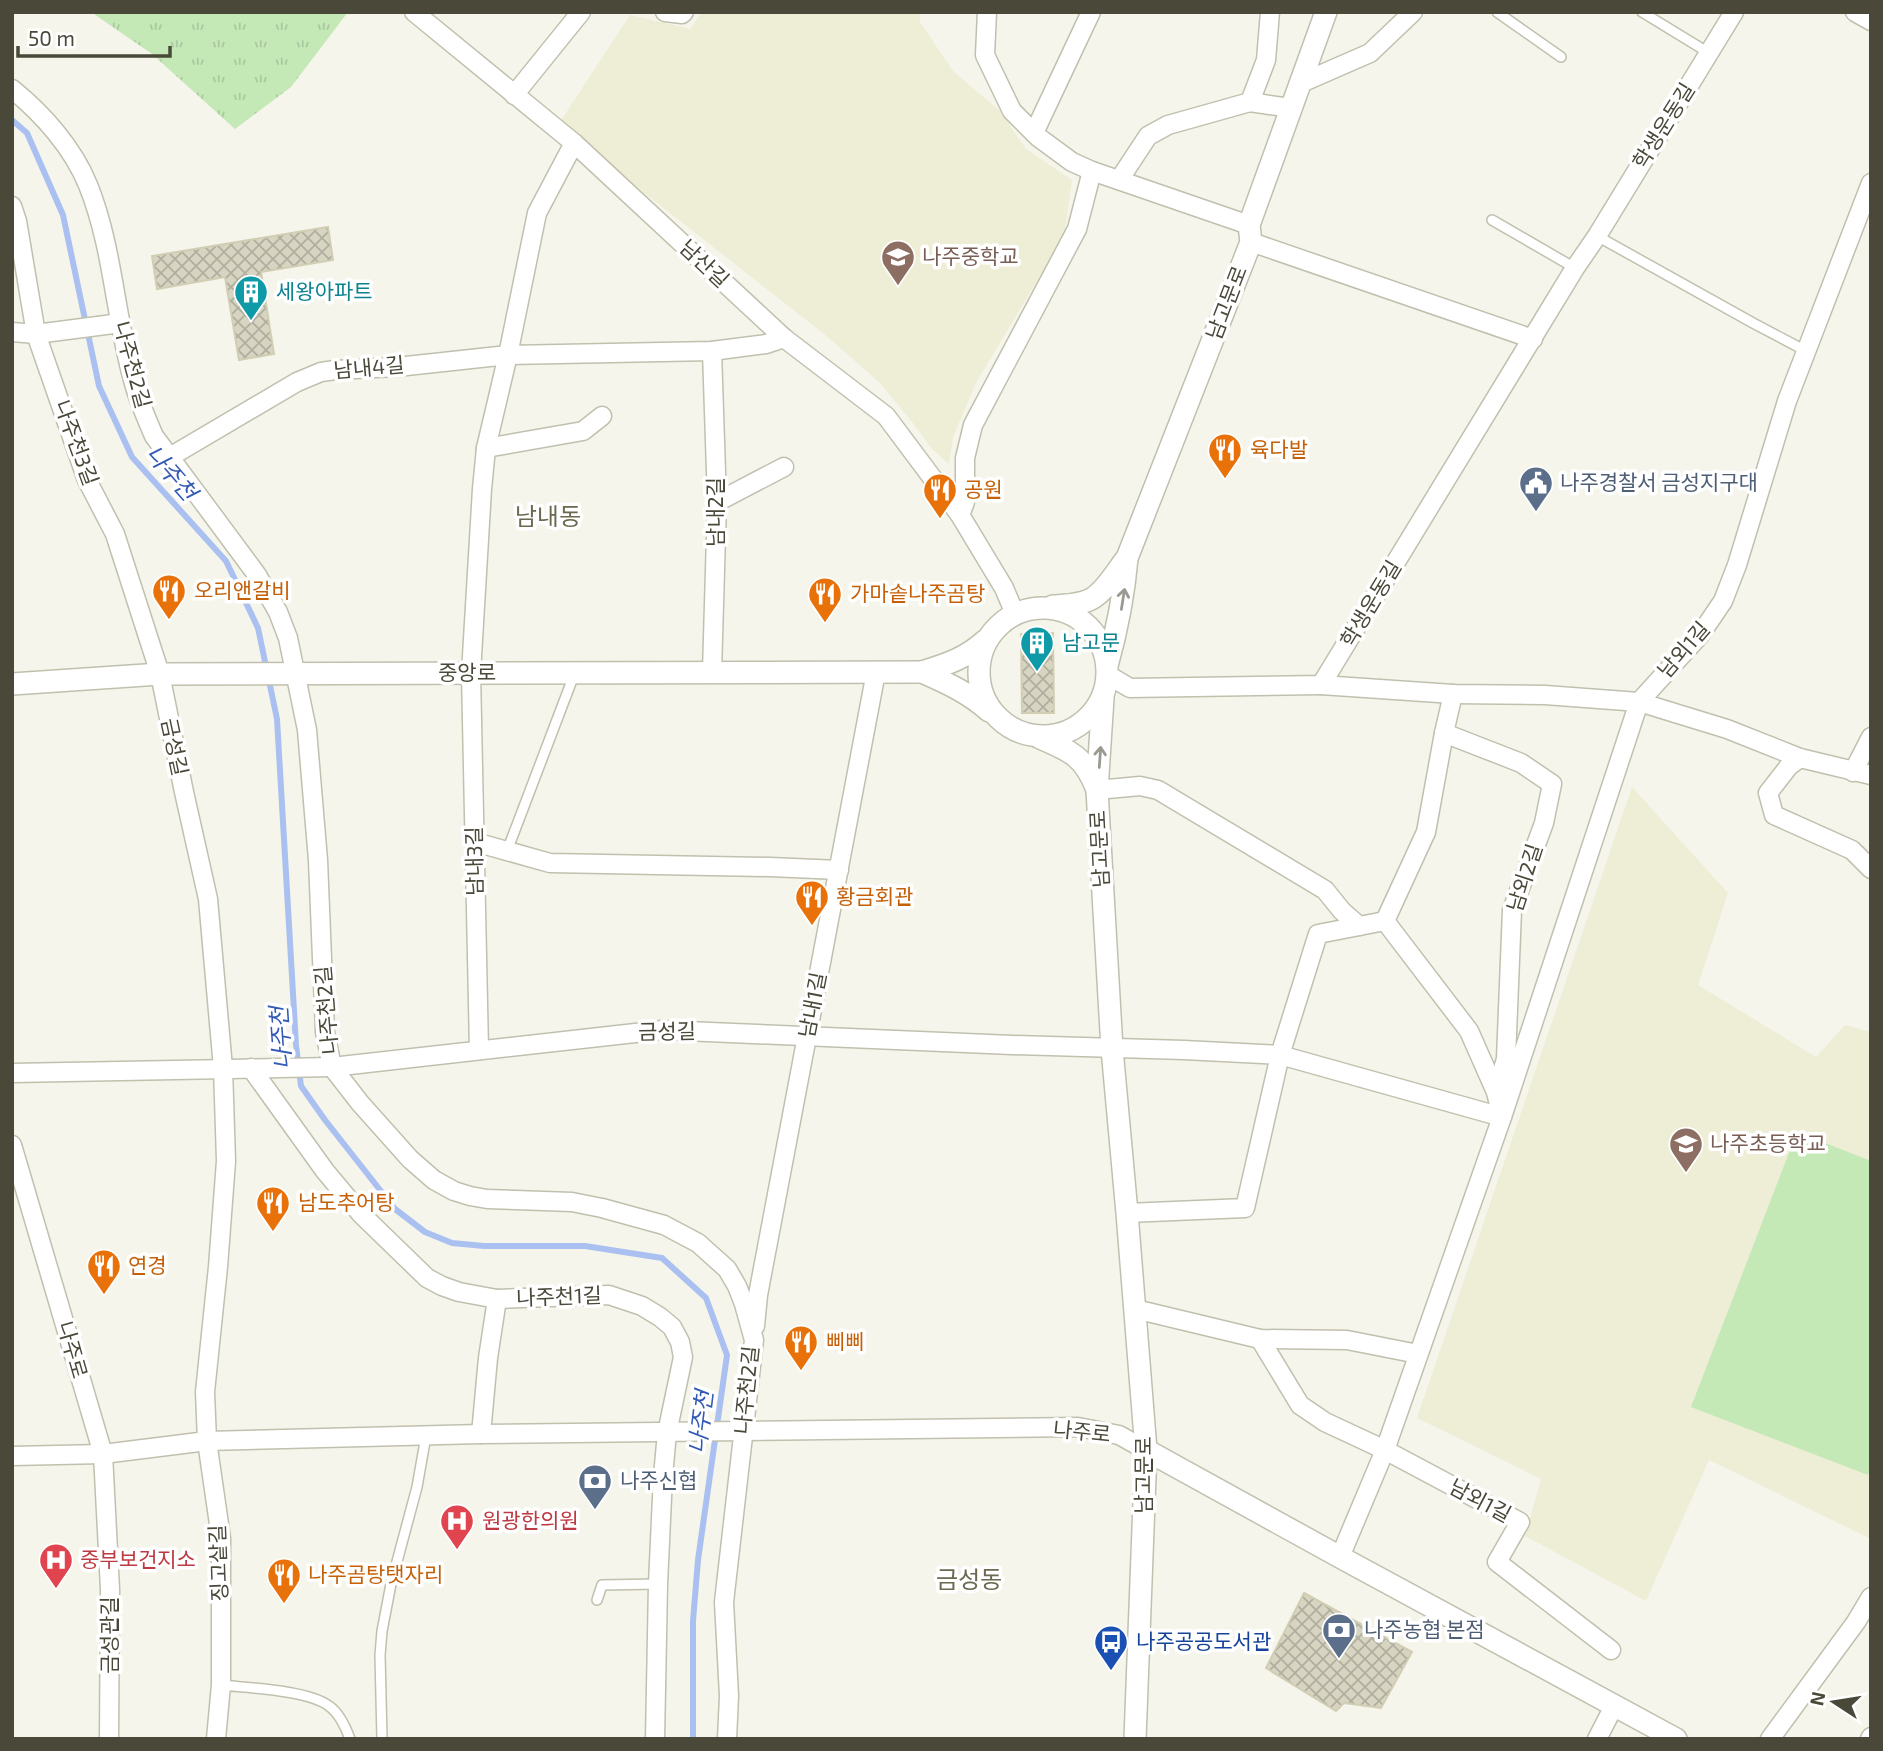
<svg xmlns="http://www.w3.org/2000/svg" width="1883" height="1751" font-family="'Exo 2','Noto Sans KR',sans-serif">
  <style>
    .education { fill: #eeeed6 }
    .park { fill: url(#park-tufts) }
    .pitch { fill: #c4e8b6 }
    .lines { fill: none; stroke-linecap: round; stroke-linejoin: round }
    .stream { stroke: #aac0f0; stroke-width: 6 }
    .building { fill: url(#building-cross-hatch); stroke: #d2ceb4; stroke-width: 2 }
    .service-casing { stroke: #c1c0ae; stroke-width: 12 }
    .minor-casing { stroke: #c1c0ae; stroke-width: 21 }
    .tertiary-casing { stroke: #c1c0ae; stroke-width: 24 }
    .service { stroke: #fff; stroke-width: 9 }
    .minor { stroke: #fff; stroke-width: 18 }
    .tertiary { stroke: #fff; stroke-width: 21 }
    .oneway { stroke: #9b9a92 }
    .labels { text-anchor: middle; stroke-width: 7; stroke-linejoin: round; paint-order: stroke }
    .street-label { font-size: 21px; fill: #4a4839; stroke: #fff }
    .education-label { font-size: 21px; fill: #785e54; stroke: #fff; text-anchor: start }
    .culture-label { font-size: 21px; fill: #0d838f; stroke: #fff; text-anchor: start }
    .food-label { font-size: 21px; fill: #c56008; stroke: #fff; text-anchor: start }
    .service-label { font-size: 21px; fill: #4e5e75; stroke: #fff; text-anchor: start }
    .health-label { font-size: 21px; fill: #be3a42; stroke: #fff; text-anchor: start }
    .transit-label { font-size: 21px; fill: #164399; stroke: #fff; text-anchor: start }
    .water-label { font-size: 23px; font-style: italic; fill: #335ab5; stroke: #fff }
    .quarter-label { font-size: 24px; fill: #6d6950; stroke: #fff }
  </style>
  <defs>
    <pattern id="park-tufts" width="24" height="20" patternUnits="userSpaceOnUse" patternTransform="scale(1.75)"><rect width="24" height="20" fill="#c4e8b6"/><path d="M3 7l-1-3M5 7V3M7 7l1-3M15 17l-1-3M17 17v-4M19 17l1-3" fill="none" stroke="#aac89d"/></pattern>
    <pattern id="building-cross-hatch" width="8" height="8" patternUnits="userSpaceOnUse" patternTransform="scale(1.75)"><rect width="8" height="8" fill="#d7d4c1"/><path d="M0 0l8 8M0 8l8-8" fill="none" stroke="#b0ae9e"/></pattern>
  </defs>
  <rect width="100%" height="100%" fill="#f5f5eb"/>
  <g class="education">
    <path d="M702,12h218v10l33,49 46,39 27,39 46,31 -8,56 -87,145 -24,56 -4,27 -17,-15 -19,-26 -33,-40 -51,-45 -271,-213 72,-110 60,14z"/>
    <path d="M1632,787l96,106 -30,92 118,72 29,-32 26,7v507l-162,-79 -63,141 -121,-65 16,-57 -124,-61z"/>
  </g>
  <path class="park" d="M91,12h257l-57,75 -56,42 -83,-75z"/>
  <path class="pitch" d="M1797,1132l74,29v306l-3,8 -177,-68z"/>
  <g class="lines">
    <path class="stream" d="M12,120l15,13 36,82 36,171 33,71 94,104 32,67 19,91 19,326 5,41 24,34 70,89 30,23 27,11 32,3h101l77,12 44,40 21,57 -29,205 -5,61v118"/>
  </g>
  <g class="building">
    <path d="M328,227l5,33 -72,12 13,82 -35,6 -14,-83 -68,12 -5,-33z"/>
    <path d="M1053,633l1,80h-32l-1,-79z"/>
    <path d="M1304,1593l108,59 -31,56 -37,-5 -8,8 -70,-43z"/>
  </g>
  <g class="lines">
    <g class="service-casing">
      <g id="service">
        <path d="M1497,12l64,45"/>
        <path d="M1642,12l67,41"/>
        <path d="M1492,220l83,48"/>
        <path d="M1597,236l156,87 53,28"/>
        <path d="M507,851l67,-176"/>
        <path d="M597,1600l5,-15 56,-1"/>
        <path d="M221,1685c27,3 87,5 108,21 10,7 17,22 21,33"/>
        <path d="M382,1739l-2,-84 2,-24 9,-47 26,-97 9,-51"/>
      </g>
    </g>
    <g class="minor-casing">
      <g id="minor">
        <path d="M414,12l160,131 210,195 102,78 74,99 44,73 11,26"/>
        <path d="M665,12l17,2 2,-2"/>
        <path d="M987,12l-2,43 27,56 26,26 34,25 20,9 157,54"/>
        <path d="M1855,12l16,9"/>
        <path d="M1299,84l71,-31 43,-41"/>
        <path d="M12,89c31,25 61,59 76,96 26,64 27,136 47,202 5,17 12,33 19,49l103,139 21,37 10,26 19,92 11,130 7,172 7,35 28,36 50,56 24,21 20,11 16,5 17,3 85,3 30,6 62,17 34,18 29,26 10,17 7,18 10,36 -30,262 5,94 -2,43"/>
        <path d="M514,95l67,-83"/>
        <path d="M1250,102l16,-42 4,-48"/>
        <path d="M1034,133l57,-121"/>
        <path d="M1119,180l29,-44 20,-11 82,-23 40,6"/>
        <path d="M12,206l5,15 19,113 51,146 28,54 45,140 24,118 24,107 15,169 3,93 -8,106 -13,125 2,49 14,97v147l-5,54"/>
        <path d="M1251,242l282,97"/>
        <path d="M12,332l24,2 85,-11"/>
        <path d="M712,351l5,151 -5,170"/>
        <path d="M486,448l97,-17 19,-15"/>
        <path d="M168,458l129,-76 24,-10 14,-2 62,-3 111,-12 204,-4 54,-7 18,-6"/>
        <path d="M717,502l67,-35"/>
        <path d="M960,515l5,-13v-44l8,-33 104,-196 15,-58"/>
        <path d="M1108,675l22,13 191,-3 254,-417 22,-32 137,-224"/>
        <path d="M1321,685l132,9 92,1 94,7 88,27 73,29 71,17"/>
        <path d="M1444,733l77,30 31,21 -8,39 -32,87 -6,149 -10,33"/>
        <path d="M1800,758l-11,8 -21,27 6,22 78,35 19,19"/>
        <path d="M1853,772l18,-35"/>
        <path d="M1097,790l43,-4 18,4 167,100 17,21 17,15"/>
        <path d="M475,842l75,21 220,4 69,3"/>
        <path d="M1385,921l41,-89 18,-99 9,-39"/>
        <path d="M479,1050l-8,-377 11,-184 4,-41 22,-93 29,-142 37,-70"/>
        <path d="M251,1068l74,103 36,43 66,64 15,8 17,6 38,7 112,-4 33,11 18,11 12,10 8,15 3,15 -16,76 -4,43 -5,108 -3,155"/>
        <path d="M12,1073l320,-6 330,-37 350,15 172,5 96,5 222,62 -6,-25 -27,-61 -84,-110"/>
        <path d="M12,1145l91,309 7,135 -1,150"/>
        <path d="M1127,1213l118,-5 35,-153 38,-121 67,-13"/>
        <path d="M1135,1309l125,30 87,1 71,14"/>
        <path d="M755,1326l3,-31 10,-53 108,-570"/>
        <path d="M1260,1339l40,66 25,17 60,28 135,72 -23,40 114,88"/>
        <path d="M481,1434l7,-76 9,-59"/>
        <path d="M12,1456l91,-2 104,-13 274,-7 597,-7 41,8 27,15"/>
        <path d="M1340,1557l45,-107 117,-333 137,-415 61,-67 23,-34 14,-36 50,-164 84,-218"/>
        <path d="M1597,1739l17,-33"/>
        <path d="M1770,1739l86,-117 15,-25"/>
        <path d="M1870,1739l1,-2"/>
      </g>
    </g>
    <g class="tertiary-casing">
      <g id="tertiary">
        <path d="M1127,558l124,-316 -2,-17 77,-213"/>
        <path d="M1053,606c13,-1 29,-1 40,-8 14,-9 24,-28 34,-40 -3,37 -10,72 -20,108"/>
        <circle cx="1043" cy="672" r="64"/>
        <path d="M986,640c-20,18 -38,24 -64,32 25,11 47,21 67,39"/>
        <path d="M12,684l148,-10 762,-2"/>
        <path d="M1040,738c31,13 45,19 57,52l6,-92"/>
        <path d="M1097,790l15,259 15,164 19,237 -11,289"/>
        <path d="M1146,1450l194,107 336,182"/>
      </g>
    </g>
    <use href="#service" class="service"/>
    <use href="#minor" class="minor"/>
    <use href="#tertiary" class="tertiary"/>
  </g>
  <defs><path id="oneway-shaft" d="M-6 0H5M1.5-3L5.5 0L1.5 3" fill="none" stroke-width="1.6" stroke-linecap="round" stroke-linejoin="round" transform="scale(1.75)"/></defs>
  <g class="oneway">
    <use href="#oneway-shaft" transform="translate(1123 599) rotate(-81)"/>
    <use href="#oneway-shaft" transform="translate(1100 757) rotate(-86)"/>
  </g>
  <defs>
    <g id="school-pin" transform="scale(1.75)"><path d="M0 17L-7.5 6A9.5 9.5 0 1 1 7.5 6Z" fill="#8d6e63" stroke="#fff"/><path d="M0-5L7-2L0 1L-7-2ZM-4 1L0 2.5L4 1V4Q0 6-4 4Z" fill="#fff"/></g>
    <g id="building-pin" transform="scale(1.75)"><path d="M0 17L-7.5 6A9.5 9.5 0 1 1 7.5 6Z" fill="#0f9aa8" stroke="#fff"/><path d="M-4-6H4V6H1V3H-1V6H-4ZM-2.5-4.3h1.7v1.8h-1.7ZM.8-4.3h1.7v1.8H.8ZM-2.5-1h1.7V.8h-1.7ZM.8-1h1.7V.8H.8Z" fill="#fff"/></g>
    <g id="restaurant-pin" transform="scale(1.75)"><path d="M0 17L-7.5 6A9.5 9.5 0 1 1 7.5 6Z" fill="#e8710a" stroke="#fff"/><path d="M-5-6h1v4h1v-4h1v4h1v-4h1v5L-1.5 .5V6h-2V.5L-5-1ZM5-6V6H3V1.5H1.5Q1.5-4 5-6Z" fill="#fff"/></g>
    <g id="civic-pin" transform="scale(1.75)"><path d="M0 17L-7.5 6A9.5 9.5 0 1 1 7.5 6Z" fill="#5c6f8a" stroke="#fff"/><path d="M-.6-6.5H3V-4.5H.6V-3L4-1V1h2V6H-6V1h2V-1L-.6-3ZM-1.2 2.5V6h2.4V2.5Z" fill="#fff"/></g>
    <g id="bank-pin" transform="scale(1.75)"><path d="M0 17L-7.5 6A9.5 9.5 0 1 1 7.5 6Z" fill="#5c6f8a" stroke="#fff"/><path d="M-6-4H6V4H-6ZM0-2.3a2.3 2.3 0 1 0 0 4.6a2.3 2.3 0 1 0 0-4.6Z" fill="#fff"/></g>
    <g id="hospital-pin" transform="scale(1.75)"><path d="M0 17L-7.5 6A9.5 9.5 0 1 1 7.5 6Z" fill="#e0444e" stroke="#fff"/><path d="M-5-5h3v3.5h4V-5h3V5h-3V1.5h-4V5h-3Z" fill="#fff"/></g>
    <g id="bus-pin" transform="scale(1.75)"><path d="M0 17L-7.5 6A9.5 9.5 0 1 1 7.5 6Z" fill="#1a4fb4" stroke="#fff"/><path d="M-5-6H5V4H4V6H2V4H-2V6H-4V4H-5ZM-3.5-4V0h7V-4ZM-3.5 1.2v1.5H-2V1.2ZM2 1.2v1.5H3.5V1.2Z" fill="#fff"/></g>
  </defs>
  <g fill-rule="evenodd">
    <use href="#school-pin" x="898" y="257"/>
    <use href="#building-pin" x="251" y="292"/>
    <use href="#restaurant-pin" x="1225" y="450"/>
    <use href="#civic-pin" x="1536" y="483"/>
    <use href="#restaurant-pin" x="940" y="490"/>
    <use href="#restaurant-pin" x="169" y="591"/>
    <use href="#restaurant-pin" x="825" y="594"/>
    <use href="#building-pin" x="1037" y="643"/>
    <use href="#restaurant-pin" x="812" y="897"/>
    <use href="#school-pin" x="1686" y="1144"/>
    <use href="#restaurant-pin" x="273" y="1203"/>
    <use href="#restaurant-pin" x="104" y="1266"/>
    <use href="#restaurant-pin" x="801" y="1342"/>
    <use href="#bank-pin" x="595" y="1481"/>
    <use href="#hospital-pin" x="457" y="1521"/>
    <use href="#hospital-pin" x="56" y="1560"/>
    <use href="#restaurant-pin" x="284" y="1575"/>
    <use href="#bank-pin" x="1339" y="1630"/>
    <use href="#bus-pin" x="1111" y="1642"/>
  </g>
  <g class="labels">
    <g class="street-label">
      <text transform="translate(1664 126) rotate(-58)" y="7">학생운동길</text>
      <text transform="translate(704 264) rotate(43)" y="7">남산길</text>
      <text transform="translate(1227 303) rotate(-69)" y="7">남고문로</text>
      <text transform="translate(132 365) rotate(75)" y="7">나주천2길</text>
      <text transform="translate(369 368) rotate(-5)" y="7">남내4길</text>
      <text transform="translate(76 443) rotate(70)" y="7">나주천3길</text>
      <text transform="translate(716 512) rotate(-90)" y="7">남내2길</text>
      <text transform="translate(1371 604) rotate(-59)" y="7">학생운동길</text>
      <text transform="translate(1684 650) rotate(-49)" y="7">남외1길</text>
      <text x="467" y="680">중앙로</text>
      <text transform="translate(174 747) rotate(78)" y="7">금성길</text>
      <text transform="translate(1100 849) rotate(-93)" y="7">남고문로</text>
      <text transform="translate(475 861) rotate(-91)" y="7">남내3길</text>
      <text transform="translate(1525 878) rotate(-72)" y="7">남외2길</text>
      <text transform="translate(813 1005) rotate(-79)" y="7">남내1길</text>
      <text transform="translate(327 1010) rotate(-95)" y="7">나주천2길</text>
      <text transform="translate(667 1032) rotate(-1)" y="7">금성길</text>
      <text transform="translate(559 1297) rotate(-2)" y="7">나주천1길</text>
      <text transform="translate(72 1350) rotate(74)" y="7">나주로</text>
      <text transform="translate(747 1390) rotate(-84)" y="7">나주천2길</text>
      <text transform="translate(1082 1432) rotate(6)" y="7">나주로</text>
      <text transform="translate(1144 1475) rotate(-90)" y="7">남고문로</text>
      <text transform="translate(1480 1501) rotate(28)" y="7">남외1길</text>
      <text transform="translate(219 1563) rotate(-92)" y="7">징고샅길</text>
      <text transform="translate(110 1635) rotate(-90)" y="7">금성관길</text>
    </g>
    <g class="education-label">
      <text x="922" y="264">나주중학교</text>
      <text x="1710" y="1151">나주초등학교</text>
    </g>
    <g class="culture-label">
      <text x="276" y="299">세왕아파트</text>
      <text x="1062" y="650">남고문</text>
    </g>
    <g class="food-label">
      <text x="1250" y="457">육다발</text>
      <text x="964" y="497">공원</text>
      <text x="194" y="598">오리앤갈비</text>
      <text x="850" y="601">가마솥나주곰탕</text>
      <text x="836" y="904">황금회관</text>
      <text x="298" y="1210">남도추어탕</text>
      <text x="128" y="1273">연경</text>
      <text x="826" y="1349">삐삐</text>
      <text x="308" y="1582">나주곰탕탯자리</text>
    </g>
    <g class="service-label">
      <text x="1560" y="490">나주경찰서 금성지구대</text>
      <text x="620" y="1488">나주신협</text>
      <text x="1364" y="1637">나주농협 본점</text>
    </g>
    <g class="health-label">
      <text x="482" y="1528">원광한의원</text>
      <text x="80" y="1567">중부보건지소</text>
    </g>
    <g class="transit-label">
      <text x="1136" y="1649">나주공공도서관</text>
    </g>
    <g class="water-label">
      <text transform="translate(171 473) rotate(49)" y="8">나주천</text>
      <text transform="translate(281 1038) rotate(-94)" y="8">나주천</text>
      <text transform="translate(701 1422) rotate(-83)" y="8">나주천</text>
    </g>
    <g class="quarter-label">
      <text x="548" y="525">남내동</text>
      <text x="969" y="1588">금성동</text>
    </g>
  </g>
  <rect width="1883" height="1751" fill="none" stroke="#4a4839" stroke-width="28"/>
  <g transform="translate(1834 1702) rotate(282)" stroke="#ffffff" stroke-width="5" paint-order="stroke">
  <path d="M0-5L12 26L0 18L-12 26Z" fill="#4a4839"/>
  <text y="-10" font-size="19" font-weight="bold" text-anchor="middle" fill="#4a4839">N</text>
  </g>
  <path d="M18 46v10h152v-10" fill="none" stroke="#4a4839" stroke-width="3.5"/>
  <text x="28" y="46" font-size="21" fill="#4a4839" stroke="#ffffff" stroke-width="5" paint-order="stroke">50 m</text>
</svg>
